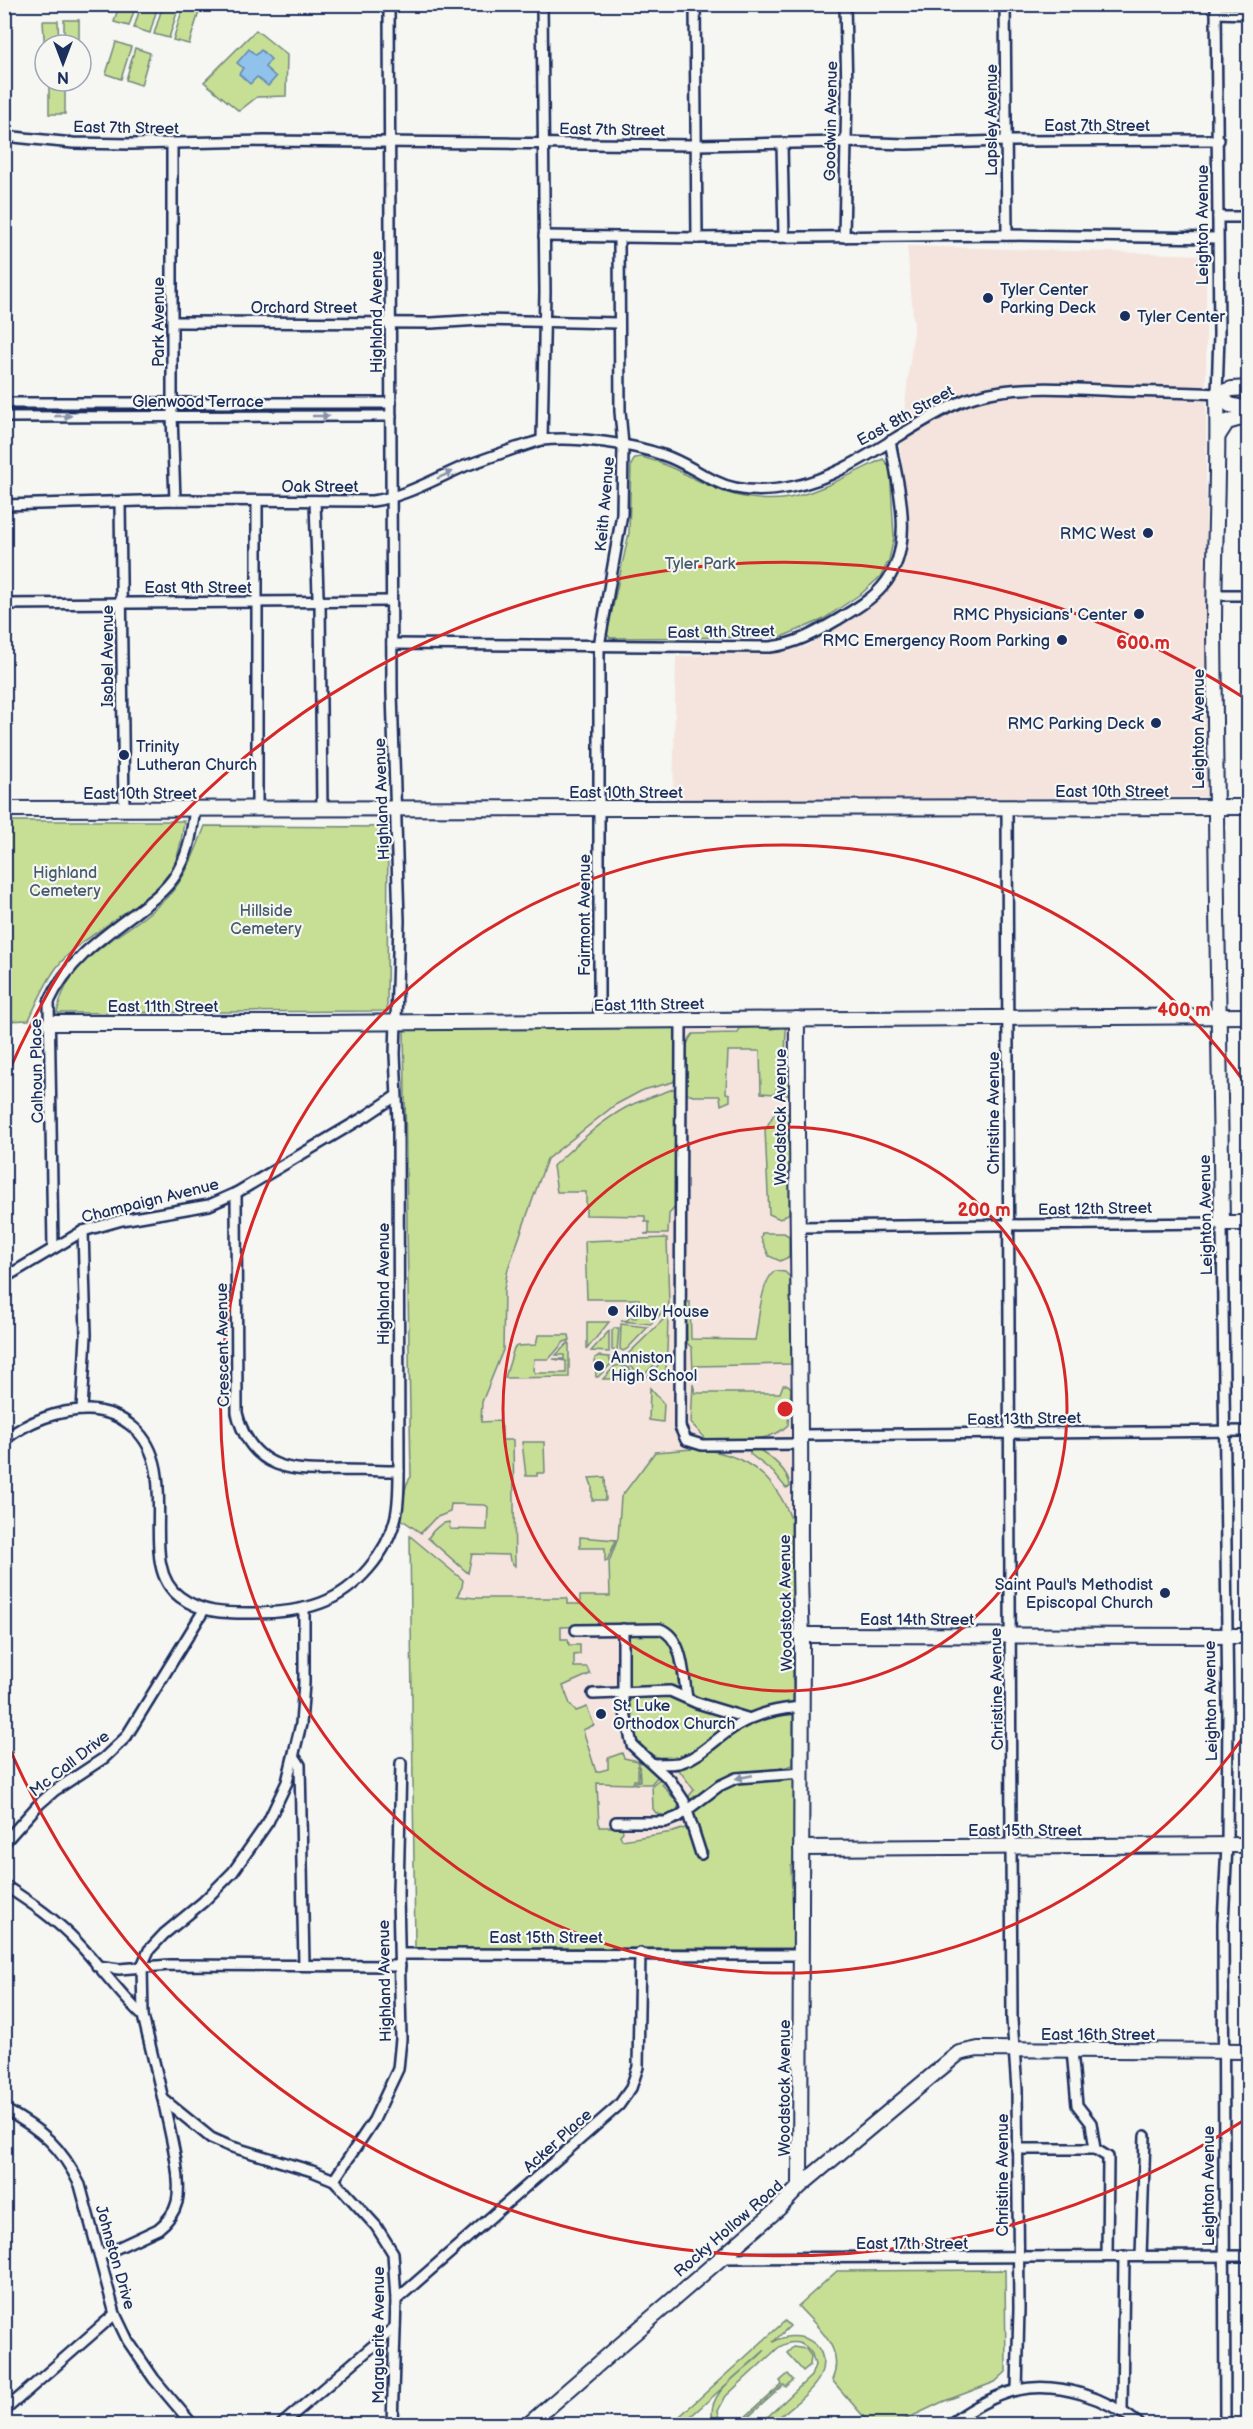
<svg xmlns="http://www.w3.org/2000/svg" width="1253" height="2429" font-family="'Balsamiq Sans',sans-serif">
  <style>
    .built { fill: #f5e4dd }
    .green { fill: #c7df95; stroke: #71877a; stroke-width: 1.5 }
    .water { fill: #90c2ec; stroke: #6187b3; stroke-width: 1.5 }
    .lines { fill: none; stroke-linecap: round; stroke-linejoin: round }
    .street-casing { stroke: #1b2f5e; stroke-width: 14 }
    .secondary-casing { stroke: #1b2f5e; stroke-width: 18 }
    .street { stroke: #f6f6f2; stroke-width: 9 }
    .secondary { stroke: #f6f6f2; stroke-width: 14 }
    .oneway { fill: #8892a8 }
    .ring { fill: none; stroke: #d62828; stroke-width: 3 }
    .poi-dot { fill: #1b2f5e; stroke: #f6f6f2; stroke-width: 2 }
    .labels { text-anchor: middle; stroke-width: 4.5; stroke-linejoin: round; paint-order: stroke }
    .street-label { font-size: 16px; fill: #1b2f5e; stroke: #f6f6f2 }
    .poi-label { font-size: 16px; fill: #1b2f5e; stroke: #f6f6f2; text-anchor: start }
    .park-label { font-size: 16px; fill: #465b6c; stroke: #f6f6f2 }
    .centre { fill: #d62828; stroke: #f6f6f2; stroke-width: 3 }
    .ring-label { font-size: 18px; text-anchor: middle; font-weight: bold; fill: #d62828; stroke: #f6f6f2; stroke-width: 4.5; stroke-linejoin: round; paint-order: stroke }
  </style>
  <rect width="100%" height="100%" fill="#f6f6f2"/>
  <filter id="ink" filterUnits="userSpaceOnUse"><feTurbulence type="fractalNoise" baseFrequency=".0167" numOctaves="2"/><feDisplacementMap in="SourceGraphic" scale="12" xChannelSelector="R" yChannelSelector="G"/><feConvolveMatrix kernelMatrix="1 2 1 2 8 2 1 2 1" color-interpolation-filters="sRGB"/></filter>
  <g filter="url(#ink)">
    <g class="built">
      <path d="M907,246l299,9v542l-533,3 3,-143 129,-10 30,-19 62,-56 8,-20 3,-37 -8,-68 14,-120z"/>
      <path d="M788,1026l6,922h-379l-11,-919z"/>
    </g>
    <g class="green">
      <path d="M119,5h17l-7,21 -15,-4z"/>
      <path d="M141,5h17l-8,28 -16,-5z"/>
      <path d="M163,5l16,1 -10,32 -15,-4z"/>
      <path d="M183,8l16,4 -10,32 -16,-4z"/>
      <rect x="64" y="20" width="15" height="25"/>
      <path d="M43,21h15l1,24h-14v9z"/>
      <path d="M256,30l31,25 -1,41 -29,1 -18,14 -35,-29z"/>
      <path d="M116,42l15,5 -10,32 -15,-5z"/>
      <path d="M135,48l15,5 -9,32 -15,-5z"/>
      <rect x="49" y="81" width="16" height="33"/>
      <path d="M641,457c28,6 50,22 76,32 22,9 49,13 72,9 28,-5 68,-27 94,-39l7,8 4,70 -5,23 -8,16 -19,17 -40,27 -41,17 -171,1 -3,-4 22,-101 2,-68 4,-7z"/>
      <path d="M4,821h180c-2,17 -5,38 -15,52 -27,39 -83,57 -112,94 -12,16 -20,35 -28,53l-24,1z"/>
      <path d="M205,826l183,1 -1,184 -330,2c11,-60 66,-74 105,-111 23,-20 32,-48 43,-76z"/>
      <path d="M676,1027l2,48 -5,7 -30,8 -28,15 -68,54 -39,110 -4,20 -1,61 -21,52 -1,20 18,-1 3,6v13h11l2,126 -5,-5 -1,-6 -37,-1 -4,19 -40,-35c5,-8 11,-15 21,-16l1,7 37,1 1,-23 -3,-2 -34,-1 -1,8 -15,6 -14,15 -20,-14c4,-14 1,-32 10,-42l-7,-448z"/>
      <path d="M760,1027l11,2 12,-2 3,2 -1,29 -10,36 -14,-1 -1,-42h-32l-2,42 4,1v7l-9,4 -1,-9h-27l-7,-4c0,-17 -6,-44 7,-58l45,-1 2,-5z"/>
      <path d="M790,1060v35l-12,-1 8,-29z"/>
      <path d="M676,1088l1,117 -8,9 -1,20h-24l5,-1v-11h-4v-6l-59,-1v-23h-29l-4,-26c23,-21 46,-44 74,-59 16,-8 33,-13 49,-19z"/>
      <path d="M774,1114h14l3,6 -2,93 -9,6 -11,-5 -4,-84z"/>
      <path d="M762,1233h22l5,3v21l-9,4 -11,-5 -8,-18z"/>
      <path d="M667,1238l2,67 -18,19 -30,-3 7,-1 1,-3 7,1 3,-3v-16h-52l-2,-58z"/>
      <path d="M775,1271l10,1 5,5 1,87 -96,2 -2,9 -1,-27 -5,-5 -1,-41h4l1,37 64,1c4,-18 5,-58 20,-69z"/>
      <path d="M666,1317l2,2 -1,33 -23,23 -4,-1 -16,-14 1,-3z"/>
      <path d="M587,1322h22l-22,27z"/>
      <path d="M621,1324l27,3 -21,22 -4,2 -3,-2z"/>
      <path d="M614,1328h5l-2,23 -5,-1v-19z"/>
      <path d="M609,1331v21l-18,-1z"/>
      <path d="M538,1335h31l1,5 -6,2 -15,17h-15l-1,11 2,3h31v-12l-13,-2h11v-4h-8l13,-13v35l-64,1 9,-30 3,-2 19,-1z"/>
      <path d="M598,1356l11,1 2,7 -13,13h-2l-1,-19z"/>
      <path d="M666,1357v22l-17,-1 -1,-2z"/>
      <path d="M620,1365l9,3 7,11h-33l12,-13z"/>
      <path d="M693,1384l2,9h85l3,-8h5l3,3 -3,37c-21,21 -55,13 -82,14l-15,-16z"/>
      <path d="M650,1388l14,16 -1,18 -14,-2z"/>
      <path d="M522,1442h22l1,31h-8v3h-11z"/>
      <path d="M756,1448c13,7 34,23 34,39l-4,1 -13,-16 -23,-18v-5z"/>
      <path d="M693,1449c48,2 81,24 98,70l2,186 -28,3 -20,6 -51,-17 -4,-4c-5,-24 -4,-65 -34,-69l-95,3v12h7l1,6h11v9l-6,1v12h13l3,7 -27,12 7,18 6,7 11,-4 7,18 -11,5 13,42 12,-3v-11l14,-5 2,5 14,3v19h-4l-1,4 -36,-1 2,44h23l1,5 -3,3 2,5 51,-8 18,-6 6,31h10l1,-5 -5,-5 -12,-36 31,-22 15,-7 57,-6v89l-3,1 3,82h-379l-5,-412 53,44 -1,7 -5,9 18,2h92v6h13v-8h30l-1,-34 9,-24 3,-41 34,-45z"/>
      <path d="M605,1477l1,23h-14v-14l-3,-8z"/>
      <path d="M580,1537l36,3 -9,21h-2v-13h-25z"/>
      <path d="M660,1633l12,9 7,44 -2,2 -6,-2 -43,1 -2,-3 1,-50z"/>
      <path d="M632,1695h42l66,24c-23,17 -55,51 -86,37 -11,-6 -17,-12 -20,-24 -3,-12 -8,-25 -2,-37z"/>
      <path d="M793,1712v53c-16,6 -31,4 -47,8 -21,5 -37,18 -55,29l-3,-5 6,-7 -15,-20h-11c8,-4 19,-5 26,-10 35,-22 56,-44 99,-48z"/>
      <path d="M639,1760l7,2 13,13 -8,9h-16v-2l5,-1z"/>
      <path d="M661,1778l2,3 -1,3 17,21c-3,10 -15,12 -23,8l-3,-4 -1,-24z"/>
      <path d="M1005,2270l1,102 -11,10 -53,20 -46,22h-26l-38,-44c14,-32 -15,-53 -34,-74l39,-35z"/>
      <path d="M785,2321l5,5 -17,16c26,-15 60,2 47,34 -6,15 -36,36 -49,48h-11l51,-48 4,-11 -3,-11c-8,-13 -21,-15 -34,-6l-52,48 -8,15 4,13h-8c-12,-33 33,-53 51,-74l-83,74h-11z"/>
      <path d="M793,2347l13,2 5,7 -1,9 -7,6 -16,-18z"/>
      <path d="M788,2374l5,6 -7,7 -2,-2 -37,33 -2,-1 37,-33 -2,-3z"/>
    </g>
    <path class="water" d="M249,49l7,6 5,-5 10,9 -6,8 11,10 -8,9 -11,-9 -7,7 -11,-10 4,-6 -6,-5z"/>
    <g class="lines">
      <g class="street-casing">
        <g id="street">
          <path d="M695,4l2,234"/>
          <path d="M1005,4l2,231"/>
          <path d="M1216,13l32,1"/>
          <path d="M4,136l69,7 58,1 133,-3 432,4 149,-3 62,2 99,-3 213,-1"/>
          <path d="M172,143v273l3,84"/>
          <path d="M782,144l2,92"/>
          <path d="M1218,217h30"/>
          <path d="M544,236l153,2 310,-3 210,3"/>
          <path d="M844,237l3,-146 -2,-87"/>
          <path d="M173,322l259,1 48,-3 138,3"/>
          <path d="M4,403h387"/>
          <path d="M4,417l387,-1"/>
          <path d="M542,440l3,-148 -3,-288"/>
          <path d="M257,501v308"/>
          <path d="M315,501l3,95 2,6 2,207"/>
          <path d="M120,503l4,306"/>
          <path d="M4,505l171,-5 197,1c33,-4 62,-22 93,-35 17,-6 34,-12 51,-18 9,-2 18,-6 26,-8 33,-4 90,4 121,15 19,6 35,18 52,26 24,12 51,11 76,6 62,-12 112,-60 169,-85 47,-20 112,-13 162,-11 32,1 63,1 95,3l2,-59 -3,-331"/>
          <path d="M1214,595h34"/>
          <path d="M4,604l387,-3"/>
          <path d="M392,644l378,3c26,-3 45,-14 67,-27 15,-9 34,-20 45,-33 35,-39 16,-101 8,-146"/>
          <path d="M1007,808l4,1038 1,174 5,69 2,219 -2,82"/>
          <path d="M681,1020l-1,407 6,13 16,5 98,-1"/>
          <path d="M599,1021v-375l23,-132 1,-69 -3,-34 -1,-173"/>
          <path d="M236,1193l1,220c14,58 56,59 106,57 19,0 37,1 56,1"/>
          <path d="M798,1227l424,-4 6,488 -1,134 -4,78 2,501"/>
          <path d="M53,1247l-4,-245c17,-39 52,-64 86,-89 17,-13 35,-25 45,-46 10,-18 12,-38 15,-58"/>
          <path d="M4,1278l79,-47 39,-11 87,-15 27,-12 130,-77 30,-20"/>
          <path d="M82,1410l4,-75 -3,-104"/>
          <path d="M800,1435l448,-4"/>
          <path d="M4,1440c23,-18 55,-31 85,-30 18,1 31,6 45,18 50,44 0,136 46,169 23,17 47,16 74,16 23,0 45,-2 67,-10 35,-13 67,-50 75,-87 3,-14 3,-30 3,-45l-1,-350 -3,-67 4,-133 -7,-229 -3,-688"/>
          <path d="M304,1608v75l-3,41 -14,58 -19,40 -35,50 -30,30 -39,32 -15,16 -7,16 1,50 20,83 48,39 18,8 83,25 22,9 42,46 17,27 3,47 -4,124"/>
          <path d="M623,1629v74l9,42 38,35 14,21 17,53"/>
          <path d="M576,1630l84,-1c24,9 23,47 27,69"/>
          <path d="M4,1646v4"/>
          <path d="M593,1694l77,-3 27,12 53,16"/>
          <path d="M294,1756l6,9 4,200"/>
          <path d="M654,1764c9,-1 20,1 28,-2 21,-7 35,-25 54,-36 22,-13 42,-17 66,-19"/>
          <path d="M616,1822h49l13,-5 41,-31 17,-8 67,-5"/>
          <path d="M4,1843l34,-38 16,-14 50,-33 22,-21 78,-127"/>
          <path d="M4,1885c26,17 53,35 74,58 23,24 40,49 65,73"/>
          <path d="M400,1954l401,1"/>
          <path d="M97,1966l22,3 51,-4 230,1"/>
          <path d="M1072,2050l5,55 14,18 4,26"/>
          <path d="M4,2109c38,21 57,37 76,76l35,129 13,27 26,38 38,45"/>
          <path d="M1017,2149h78l13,8 -1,99"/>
          <path d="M334,2180l40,-60 24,-51 3,-30 -3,-146 3,-130"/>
          <path d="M100,2256l58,-27c9,-7 16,-15 19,-27 6,-25 -9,-76 -14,-103"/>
          <path d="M1141,2256l4,-120"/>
          <path d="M720,2258l528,-2"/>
          <path d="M396,2300l223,-195 12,-17 7,-21 2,-114"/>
          <path d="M4,2411l111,-97"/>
          <path d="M1122,2411l2,-155"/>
          <path d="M282,2424l113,-97"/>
          <path d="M950,2424c19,-14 43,-28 67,-34 42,-9 90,8 122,34"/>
        </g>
      </g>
      <g class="secondary-casing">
        <g id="secondary">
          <path d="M1217,394c2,79 -3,157 -3,236 1,198 5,395 8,593h26"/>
          <path d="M1217,394l13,11 18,4"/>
          <path d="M1217,394l15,-5 16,-1"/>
          <path d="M1218,436l9,-14 21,-6"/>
          <path d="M4,809l1244,-2"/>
          <path d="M797,1019c-1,139 2,277 3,415 1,67 -2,134 2,201l-2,551"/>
          <path d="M50,1023h257l941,-7"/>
          <path d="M802,1635l446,1"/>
          <path d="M801,1848l447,-3"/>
          <path d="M529,2424l250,-216 21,-22 159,-133 19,-4 270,2"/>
        </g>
      </g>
      <use href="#street" class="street"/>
      <use href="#secondary" class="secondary"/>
    </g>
    <defs><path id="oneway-solid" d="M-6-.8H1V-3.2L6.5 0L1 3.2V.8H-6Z" transform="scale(1.5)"/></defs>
    <g class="oneway">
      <use href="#oneway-solid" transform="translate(63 416) rotate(-1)"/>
      <use href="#oneway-solid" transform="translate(321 416)"/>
      <use href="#oneway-solid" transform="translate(445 475) rotate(-24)"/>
      <use href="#oneway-solid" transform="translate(744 1777) rotate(169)"/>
    </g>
  </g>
  <g class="ring">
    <circle cx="785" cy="1409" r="282"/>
    <path d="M1247 1732A564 564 0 1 1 1247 1086"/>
    <path d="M1246 2119A846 846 0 0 1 6 1740M6 1078A846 846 0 0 1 1246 699"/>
  </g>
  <g class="poi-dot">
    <circle cx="988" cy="298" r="6"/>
    <circle cx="1125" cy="316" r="6"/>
    <circle cx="1148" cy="533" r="6"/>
    <circle cx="1139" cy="614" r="6"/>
    <circle cx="1062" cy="640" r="6"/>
    <circle cx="1156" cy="723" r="6"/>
    <circle cx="124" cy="755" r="6"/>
    <circle cx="613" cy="1311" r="6"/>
    <circle cx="599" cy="1366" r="6"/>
    <circle cx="1165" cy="1593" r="6"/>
    <circle cx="601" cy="1714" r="6"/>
  </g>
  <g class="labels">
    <g class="street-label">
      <text transform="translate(991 120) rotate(-90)" y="6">Lapsley Avenue</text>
      <text transform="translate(830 121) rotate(-89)" y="6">Goodwin Avenue</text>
      <text x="1097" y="131">East 7th Street</text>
      <text transform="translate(126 127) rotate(1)" y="6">East 7th Street</text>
      <text transform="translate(612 129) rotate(1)" y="6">East 7th Street</text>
      <text transform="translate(1202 225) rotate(-90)" y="6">Leighton Avenue</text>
      <text x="304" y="313">Orchard Street</text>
      <text transform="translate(376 312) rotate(-90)" y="6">Highland Avenue</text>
      <text transform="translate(158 322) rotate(-90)" y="6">Park Avenue</text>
      <text x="198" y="407">Glenwood Terrace</text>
      <text transform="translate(905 415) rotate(-29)" y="6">East 8th Street</text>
      <text x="320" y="492">Oak Street</text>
      <text transform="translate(604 504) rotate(-85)" y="6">Keith Avenue</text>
      <text x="198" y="593">East 9th Street</text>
      <text transform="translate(721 631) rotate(-1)" y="6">East 9th Street</text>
      <text transform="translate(107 656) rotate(-90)" y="6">Isabel Avenue</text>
      <text transform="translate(1198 729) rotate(-90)" y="6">Leighton Avenue</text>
      <text x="1112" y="797">East 10th Street</text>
      <text x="626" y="798">East 10th Street</text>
      <text x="140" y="799">East 10th Street</text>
      <text transform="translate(381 799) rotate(-92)" y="6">Highland Avenue</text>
      <text transform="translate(584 915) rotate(-90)" y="6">Fairmont Avenue</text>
      <text transform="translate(649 1004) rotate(-1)" y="6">East 11th Street</text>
      <text x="163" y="1012">East 11th Street</text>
      <text transform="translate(36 1071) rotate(-91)" y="6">Calhoun Place</text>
      <text transform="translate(993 1113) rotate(-90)" y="6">Christine Avenue</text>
      <text transform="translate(780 1117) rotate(-90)" y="6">Woodstock Avenue</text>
      <text transform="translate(150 1200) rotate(-14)" y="6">Champaign Avenue</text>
      <text transform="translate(1095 1208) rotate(-1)" y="6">East 12th Street</text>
      <text transform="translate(1205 1215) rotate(-91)" y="6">Leighton Avenue</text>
      <text transform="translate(383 1284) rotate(-90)" y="6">Highland Avenue</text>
      <text transform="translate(222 1345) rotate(-91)" y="6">Crescent Avenue</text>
      <text transform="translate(1024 1418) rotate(-1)" y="6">East 13th Street</text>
      <text transform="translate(785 1603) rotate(-91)" y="6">Woodstock Avenue</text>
      <text x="917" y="1625">East 14th Street</text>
      <text transform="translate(996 1689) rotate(-91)" y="6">Christine Avenue</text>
      <text transform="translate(1210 1701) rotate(-91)" y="6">Leighton Avenue</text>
      <text transform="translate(69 1763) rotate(-38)" y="6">Mc Call Drive</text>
      <text x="1025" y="1836">East 15th Street</text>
      <text x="546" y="1943">East 15th Street</text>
      <text transform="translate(384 1981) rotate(-91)" y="6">Highland Avenue</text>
      <text x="1098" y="2040">East 16th Street</text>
      <text transform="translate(784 2088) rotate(-90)" y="6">Woodstock Avenue</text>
      <text transform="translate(557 2140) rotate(-42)" y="6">Acker Place</text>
      <text transform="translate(1002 2175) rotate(-90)" y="6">Christine Avenue</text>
      <text transform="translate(1208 2186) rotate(-90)" y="6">Leighton Avenue</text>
      <text transform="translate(728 2228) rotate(-41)" y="6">Rocky Hollow Road</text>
      <text x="912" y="2249">East 17th Street</text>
      <text transform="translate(116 2257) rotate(74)" y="6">Johnston Drive</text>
      <text transform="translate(378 2335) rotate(-90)" y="6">Marguerite Avenue</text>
    </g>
    <g class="poi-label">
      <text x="1000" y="295">Tyler Center<tspan x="1000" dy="18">Parking Deck</tspan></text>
      <text x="1137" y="322">Tyler Center</text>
      <text x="1136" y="539" text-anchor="end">RMC West</text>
      <text x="1127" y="620" text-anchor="end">RMC Physicians' Center</text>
      <text x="1050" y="646" text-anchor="end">RMC Emergency Room Parking</text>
      <text x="1144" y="729" text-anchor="end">RMC Parking Deck</text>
      <text x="136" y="752">Trinity<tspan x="136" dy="18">Lutheran Church</tspan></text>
      <text x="625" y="1317">Kilby House</text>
      <text x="611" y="1363">Anniston<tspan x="611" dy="18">High School</tspan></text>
      <text x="1153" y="1590" text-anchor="end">Saint Paul's Methodist<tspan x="1153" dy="18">Episcopal Church</tspan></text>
      <text x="613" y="1711">St. Luke<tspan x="613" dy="18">Orthodox Church</tspan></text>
    </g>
    <g class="park-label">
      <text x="700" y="569">Tyler Park</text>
      <text x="65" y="878">Highland<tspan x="65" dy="18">Cemetery</tspan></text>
      <text x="266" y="916">Hillside<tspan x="266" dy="18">Cemetery</tspan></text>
    </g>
  </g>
  <circle cx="785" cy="1409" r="9" class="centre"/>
  <g class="ring-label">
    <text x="1143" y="649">600 m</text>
    <text x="1184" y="1016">400 m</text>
    <text x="984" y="1216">200 m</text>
  </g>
  <rect width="1253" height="2429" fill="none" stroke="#f6f6f2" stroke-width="24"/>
  <rect x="12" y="12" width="1229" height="2405" fill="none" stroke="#1b2f5e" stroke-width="2" filter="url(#ink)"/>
  <g transform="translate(63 63) rotate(180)"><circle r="28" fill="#f6f6f2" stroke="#9ea6b7" stroke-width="1.5"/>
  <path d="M0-4.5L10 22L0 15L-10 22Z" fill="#1b2f5e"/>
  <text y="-9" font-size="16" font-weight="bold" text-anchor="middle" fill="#1b2f5e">N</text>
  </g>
</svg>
